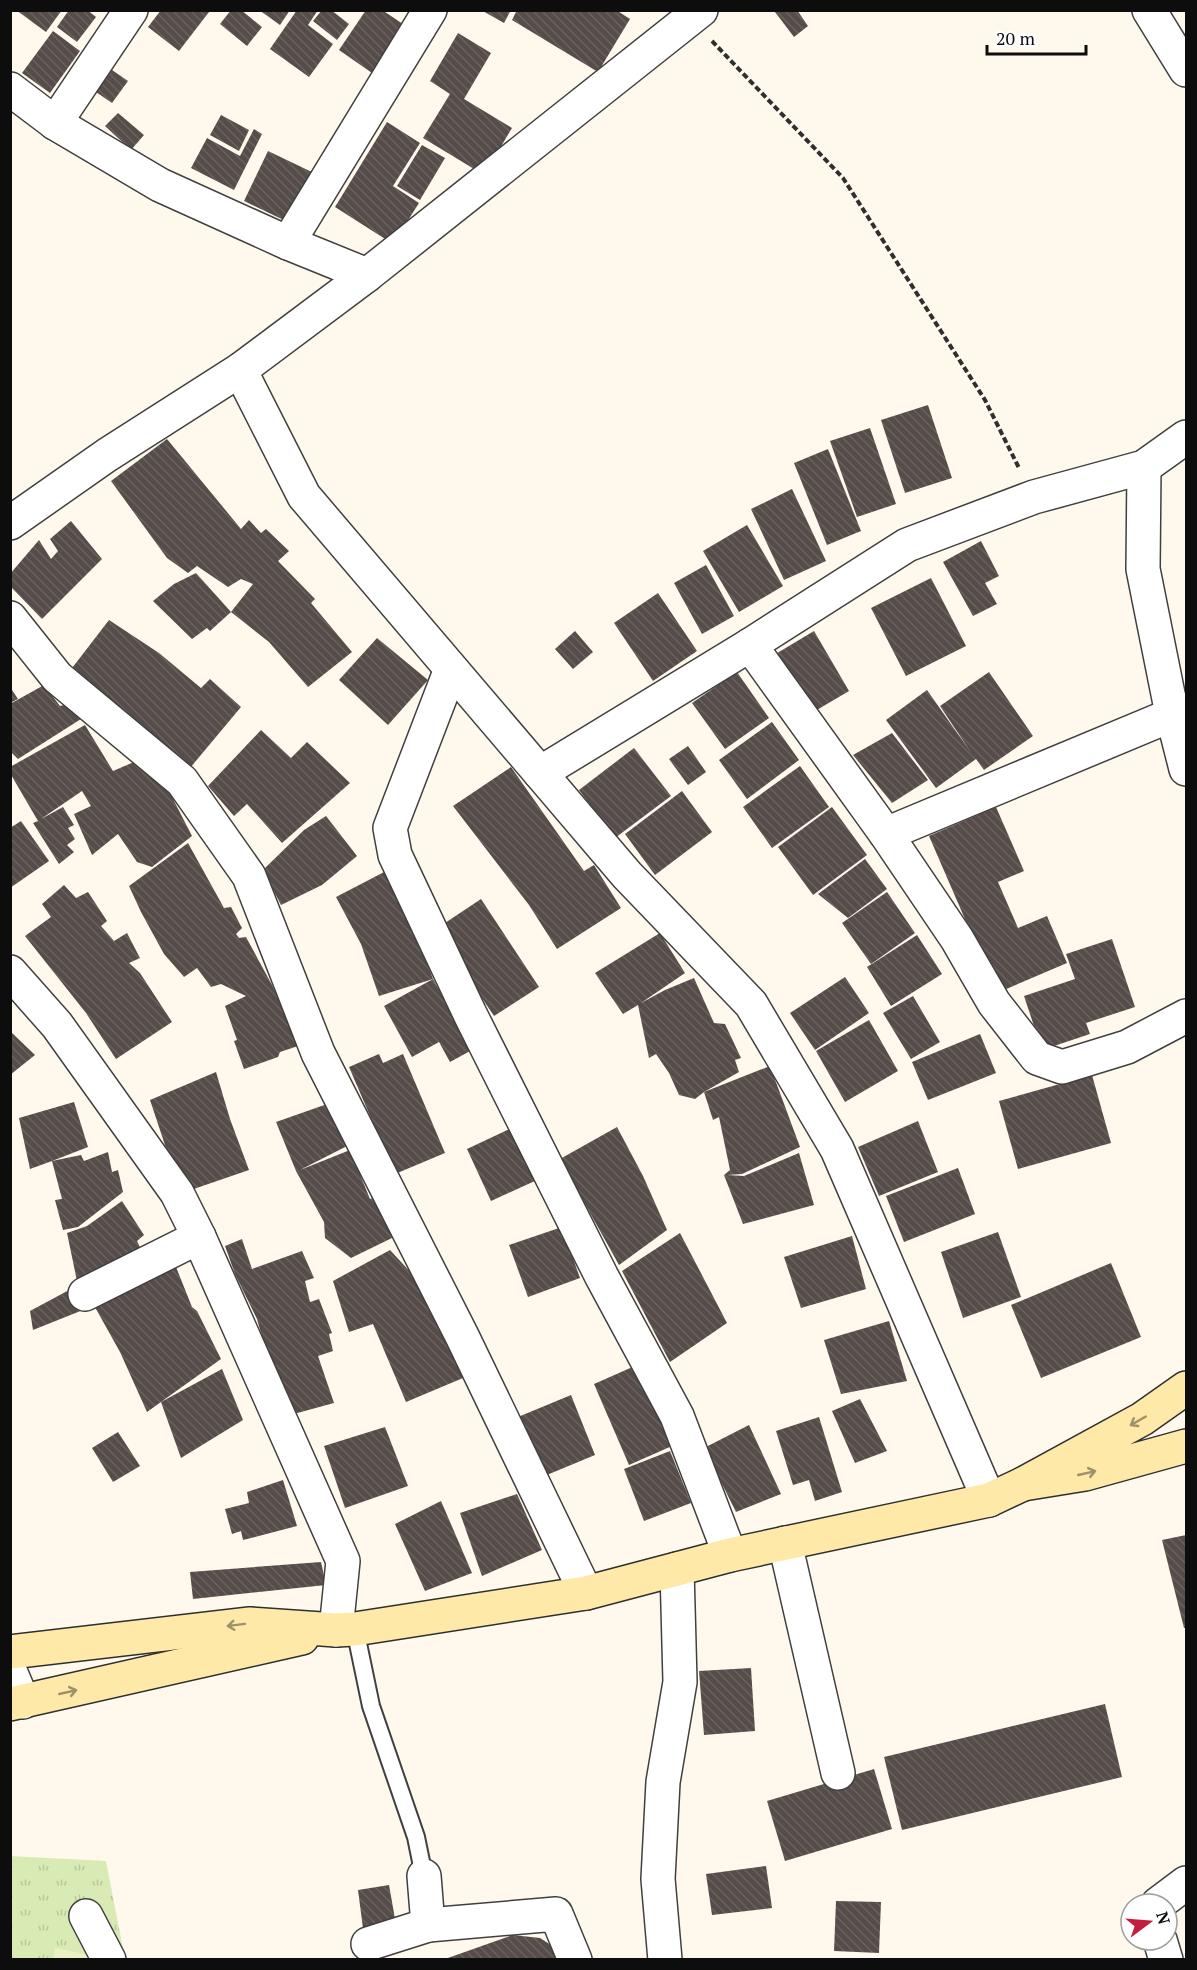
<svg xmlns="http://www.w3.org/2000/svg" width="1197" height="1970" font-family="'PT Serif',serif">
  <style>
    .park { fill: url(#park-tufts) }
    .pitch { fill: #e9f2c7 }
    .building { fill: url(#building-back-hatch) }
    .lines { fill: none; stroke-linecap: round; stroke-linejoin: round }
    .lane-casing { stroke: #404040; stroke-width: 20 }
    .street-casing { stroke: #404040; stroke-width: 36 }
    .secondary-casing { stroke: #2f2f2f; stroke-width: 36 }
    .path { stroke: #2f2f2f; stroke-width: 4; stroke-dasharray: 6 3; stroke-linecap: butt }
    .lane { stroke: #fff; stroke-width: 16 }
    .street { stroke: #fff; stroke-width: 33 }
    .secondary { stroke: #ffe9a8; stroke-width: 33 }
    .oneway { stroke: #9e916a }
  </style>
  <defs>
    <pattern id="park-tufts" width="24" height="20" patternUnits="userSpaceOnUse" patternTransform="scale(1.5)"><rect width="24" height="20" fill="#d9ebb5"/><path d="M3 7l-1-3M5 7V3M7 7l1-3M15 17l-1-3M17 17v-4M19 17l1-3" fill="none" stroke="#b9c89a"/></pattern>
    <pattern id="building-back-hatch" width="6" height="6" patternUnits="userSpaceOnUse" patternTransform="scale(1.5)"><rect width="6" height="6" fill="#564c49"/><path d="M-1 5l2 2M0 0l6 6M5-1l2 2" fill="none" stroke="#69615f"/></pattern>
  </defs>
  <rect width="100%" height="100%" fill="#fff9ed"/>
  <path class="park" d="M10,1856l96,5 19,98h-114z"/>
  <path class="pitch" d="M55,1948l43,9v2l-45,1z"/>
  <g class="building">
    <path d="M16,10h46l-16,22z"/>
    <path d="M69,10h18l9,7 -19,25 -20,-15z"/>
    <path d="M161,10h46l2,2 -30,39 -31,-24z"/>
    <path d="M231,10h10l21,17 -15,19 -27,-22z"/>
    <path d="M259,10h31l-10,15z"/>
    <path d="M297,10h21l-10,15 25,19 -24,33 -39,-28z"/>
    <path d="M322,10h9l18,14 -12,16 -24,-19z"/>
    <path d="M366,10h16l33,22 -33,48 -43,-30z"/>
    <path d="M481,10h30l-7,13z"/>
    <path d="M517,10h99l14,9 -32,53 -86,-52z"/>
    <path d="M778,10h19l11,16 -14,11 -19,-25z"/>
    <path d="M53,31l27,20 -30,42 -28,-20z"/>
    <path d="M458,33l33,20 -27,46 48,29 -28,47 -61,-37 27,-44 -20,-13z"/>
    <path d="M112,70l16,11 -16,22 -16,-11z"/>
    <path d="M118,113l26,22 -13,15 -26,-24z"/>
    <path d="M221,115l28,15 -10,21 -29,-16z"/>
    <path d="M387,122l33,21 -27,43 26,17 -26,41 -58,-37z"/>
    <path d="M254,129l8,5 -28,56 -43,-22 16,-30 33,18z"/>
    <path d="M422,145l23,13 -25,42 -23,-14z"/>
    <path d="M268,151l48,23 -24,50 -48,-23z"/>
    <path d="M928,405l24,73 -47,15 -24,-73z"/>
    <path d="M870,428l26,76 -39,13 -27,-76z"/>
    <path d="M167,439l74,90 8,-9 12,13 5,-4 23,22 -11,10 37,38 -4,4 41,49 -44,35 -39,-45 -38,-30 22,-28 -12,-5 -13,8 -31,-21 -9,7 -21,-15 -56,-77z"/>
    <path d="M828,449l33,82 -34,14 -33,-82z"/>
    <path d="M792,489l34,72 -42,19 -33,-71z"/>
    <path d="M71,521l31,38 -60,60 -32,-33v-12l29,-34 12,19 7,-8 -8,-12z"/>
    <path d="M747,525l36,61 -44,26 -36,-61z"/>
    <path d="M981,541l18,35 -14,7 12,21 -24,12 -30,-54z"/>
    <path d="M706,565l28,51 -32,18 -28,-51z"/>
    <path d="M196,573l35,39 -21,19 -3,-3 -15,11 -39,-38 21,-17z"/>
    <path d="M931,578l35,68 -60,30 -35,-68z"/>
    <path d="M658,593l39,58 -44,30 -39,-58z"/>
    <path d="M109,620l50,33 42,35 9,-9 31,28 -51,61 -121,-96z"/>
    <path d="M575,631l18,21 -20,17 -18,-20z"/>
    <path d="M814,631l35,60 -39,23 -36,-59z"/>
    <path d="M377,638l51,42 -40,45 -49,-45z"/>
    <path d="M737,672l32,46 -44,31 -33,-46z"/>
    <path d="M989,672l44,64 -49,34 -8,-11 -40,29 -50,-68 41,-30 45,64 -32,-48z"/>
    <path d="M44,685l16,21 12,-3 9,16 -63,40 -8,-8v-47z"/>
    <path d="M10,687l8,12 -8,4z"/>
    <path d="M772,722l27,38 -52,39 -28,-39z"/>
    <path d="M85,725l28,46 28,-12 31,38 20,39 -40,31 -15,-5 -19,-28 -26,21 -18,-41 17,-8 -9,-15 -41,28 22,-12 11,18 -6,3 7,11 -8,6 7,7 -15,12 -26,-41 5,-2 -28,-48v-6z"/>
    <path d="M261,730l30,28 16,-16 43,41 -68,60 -35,-39 -13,12 -26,-30z"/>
    <path d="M892,733l36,47 -36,23 -39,-48z"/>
    <path d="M688,746l18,26 -18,13 -19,-26z"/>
    <path d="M634,748l37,48 -56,42 -36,-48z"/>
    <path d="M800,766l29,41 -57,41 -29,-41z"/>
    <path d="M511,767l73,104 10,-6 27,43 -64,41 -28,-44 -76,-99z"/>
    <path d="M682,791l30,41 -57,43 -30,-41z"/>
    <path d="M832,807l35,48 -54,40 -35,-48z"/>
    <path d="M996,807l28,64 -26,11 20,46 29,-12 20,47 -70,30 -68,-157z"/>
    <path d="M326,816l31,40 -35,29 -41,20 -18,-35 41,-40z"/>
    <path d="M21,821l28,40 -39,27v-60z"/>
    <path d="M188,843l36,65 7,-1 11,21 -6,6 3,4 7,-1 26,48 29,60 -21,7 -2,5 -34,12 -10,-28 3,-1 -12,-34 21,-10 -25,-12 -10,3 -14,-19 -13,9 -20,-23 -23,-42 -12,-26z"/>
    <path d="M865,859l22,30 -39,29 -30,-24z"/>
    <path d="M388,870l24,53 21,56 -54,17 -18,-52 -25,-47z"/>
    <path d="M64,885l12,13 12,-6 19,29 -6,5 13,15 13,-8 13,25 -11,5 11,10 32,49 -56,37 -30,-46 -61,-77 26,-19 -9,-13z"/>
    <path d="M887,892l28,41 -44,31 -29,-41z"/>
    <path d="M481,899l58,88 -45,29 -58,-87z"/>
    <path d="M660,933l25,40 -44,30 24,-13 29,-12 20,45 11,1 16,34 -6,2 4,12 -35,20 66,-26 30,81 -58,27 -15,1 17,1 55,-23 15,52 -71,19 -19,-49 6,-5 -11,-53 -6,3 -9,-28 -9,7 -16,-4 -10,-22 -13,-19 -7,4 -11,-53 -15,9 -28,-41z"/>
    <path d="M917,935l25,39 -51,32 -24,-39z"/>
    <path d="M1112,939l23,68 -49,16 4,11 -48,16 -18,-54 51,-17 -9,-25z"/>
    <path d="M845,977l24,36 -54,37 -25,-37z"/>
    <path d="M433,979l39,71 -22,12 -11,-20 -27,15 -28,-51z"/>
    <path d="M913,996l27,46 -29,17 -28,-46z"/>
    <path d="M869,1020l29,51 -53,31 -29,-51z"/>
    <path d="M10,1031l25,24 -25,20z"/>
    <path d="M980,1034l16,39 -68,27 -16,-38z"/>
    <path d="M379,1054l4,9 20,-9 42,99 -50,21 -46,-107z"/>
    <path d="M216,1072l14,47 19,51 -64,22 -20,-47 -15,-45z"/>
    <path d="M1092,1075l19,68 -93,26 -19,-68z"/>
    <path d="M74,1102l14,45 -36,14 29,-6 3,6 24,-9 4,20 6,-2 5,22 -45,35 -15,3 -8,-30 7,-1 -10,-38 -22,8 -11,-51z"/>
    <path d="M330,1103l19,42 -49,25 50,-20 20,49 8,-3 16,41 -43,21 -26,-20 -1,-16 -28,-51 -20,-49z"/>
    <path d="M918,1121l20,51 -59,24 -21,-49z"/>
    <path d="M514,1127l23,53 -46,21 -24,-52z"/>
    <path d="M617,1127l26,49 24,54 -48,35 -59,-106z"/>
    <path d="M958,1168l17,46 -71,28 -18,-46z"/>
    <path d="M122,1201l22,34 -7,6 7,14 -67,26 -10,-48 20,-7z"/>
    <path d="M562,1227l18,51 -52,19 -19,-52z"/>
    <path d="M998,1232l23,65 -58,21 -22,-66z"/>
    <path d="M680,1233l47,90 -57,39 -48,-91z"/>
    <path d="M852,1236l14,53 -65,19 -17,-51z"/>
    <path d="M242,1239l10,30 50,-18 12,27 -9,3 5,21 9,-3 13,34 -3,1 4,17 -15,5 16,47 -44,12 -19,-46 -14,-50 -22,-45 -10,-28z"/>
    <path d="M390,1250l36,39 37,89 -57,24 -33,-78 -24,8 -16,-51z"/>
    <path d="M174,1262l18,45 5,4 24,48 -74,53 -27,-60 -29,-52z"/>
    <path d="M1111,1263l30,74 -100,41 -30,-73z"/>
    <path d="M71,1289l12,21 -50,20 -3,-19z"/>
    <path d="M889,1321l18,60 -66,13 -17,-54z"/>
    <path d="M637,1365l35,81 -43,19 -35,-81z"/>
    <path d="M222,1369l21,51 -62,38 -20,-56z"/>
    <path d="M571,1395l24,60 -53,22 -24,-60z"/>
    <path d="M860,1399l27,52 -32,12 -23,-52z"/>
    <path d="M819,1417l23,75 -27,9 -6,-21 -16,5 -17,-54z"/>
    <path d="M749,1425l32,69 -45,18 -32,-64z"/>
    <path d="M385,1427l23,59 -63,22 -21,-62z"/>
    <path d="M118,1432l22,34 -27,16 -21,-34z"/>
    <path d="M670,1451l21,52 -47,18 -20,-52z"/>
    <path d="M283,1480l14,46 -54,14 -2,-9 -9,3 -7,-25 24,-6 -2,-11z"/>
    <path d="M517,1494l25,56 -60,26 -22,-63z"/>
    <path d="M441,1501l31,72 -47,18 -30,-67z"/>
    <path d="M1186,1535v93h-2l-22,-88z"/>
    <path d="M321,1562l5,23 -133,14 -3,-27z"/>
    <path d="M751,1668l4,63 -51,4 -5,-64z"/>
    <path d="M1105,1704l17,73 -220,53 -18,-73z"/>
    <path d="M874,1769l18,60 -107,32 -18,-60z"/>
    <path d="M766,1866l6,42 -60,7 -6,-41z"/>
    <path d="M389,1885l8,45 -33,6 -6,-46z"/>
    <path d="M836,1901l45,1 -2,51 -45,-2z"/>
    <path d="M513,1935l27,3 33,21h-128z"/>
  </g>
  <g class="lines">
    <g class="lane-casing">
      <path id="lane" d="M355,1629l16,77 45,131 8,39"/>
    </g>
    <g class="street-casing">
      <g id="street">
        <path d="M1149,10l37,60"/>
        <path d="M10,89l45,34 105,62 128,58 79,32"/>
        <path d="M55,123l76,-113"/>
        <path d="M288,243l142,-233"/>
        <path d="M240,370l64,126 323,379 124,129 86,145 152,351"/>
        <path d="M1144,467l-1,102 29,145 14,55"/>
        <path d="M10,523l97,-68 133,-85 127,-95 334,-265"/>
        <path d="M10,618l47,59 125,104 67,95 69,177 144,283 124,257"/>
        <path d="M750,645l136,189 71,105 37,64 43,55 25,9 65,-20 59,-31"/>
        <path d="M451,669l-61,159 5,27 75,159 132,263 75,139 53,139"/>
        <path d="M540,773l210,-128 157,-100 127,-48 110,-30 42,-30"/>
        <path d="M886,834l300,-125"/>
        <path d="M10,972l47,53 120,168 22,44 144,324 -7,69"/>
        <path d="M85,1294l114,-57"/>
        <path d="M785,1543l53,230"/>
        <path d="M10,1671l13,31"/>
        <path d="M424,1876l4,49 128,-11 19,46"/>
        <path d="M1158,1904l28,-21"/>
        <path d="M86,1916l23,44"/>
        <path d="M1160,1940l6,20"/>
        <path d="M368,1944l60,-19"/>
        <path d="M665,1960l-7,-81 5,-97 17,-100 -3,-113"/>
      </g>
    </g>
    <g class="secondary-casing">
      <g id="secondary">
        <path d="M1186,1388l-44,31 -119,65 62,-10 101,-28"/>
        <path d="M10,1652l240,-28 86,6 19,-1 231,-36 144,-38 259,-55 34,-16"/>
        <path d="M10,1704l292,-66"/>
      </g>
    </g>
    <path class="path" d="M712,41l131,137 142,222 34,68"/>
    <use href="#lane" class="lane"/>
    <use href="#street" class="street"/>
    <use href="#secondary" class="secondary"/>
  </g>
  <defs><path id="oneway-shaft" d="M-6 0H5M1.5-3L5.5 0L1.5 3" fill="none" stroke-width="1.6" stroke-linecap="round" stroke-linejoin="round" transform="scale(1.5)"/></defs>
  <g class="oneway">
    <use href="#oneway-shaft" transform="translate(1138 1421) rotate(150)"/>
    <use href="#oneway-shaft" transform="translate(1087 1473) rotate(-13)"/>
    <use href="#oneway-shaft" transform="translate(236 1625) rotate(173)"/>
    <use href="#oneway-shaft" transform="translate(68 1692) rotate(-13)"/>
  </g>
  <rect width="1197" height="1970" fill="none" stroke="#0d0d0d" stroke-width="24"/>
  <g transform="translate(1149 1922) rotate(74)"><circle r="28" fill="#ffffff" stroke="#9e9e9e" stroke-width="1.5"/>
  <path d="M0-4.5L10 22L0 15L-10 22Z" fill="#c41e3e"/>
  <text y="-9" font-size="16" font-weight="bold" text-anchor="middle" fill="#0d0d0d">N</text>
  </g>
  <path d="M987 45v9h99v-9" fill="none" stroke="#0d0d0d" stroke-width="3"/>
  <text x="996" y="45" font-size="18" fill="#0d0d0d" stroke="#ffffff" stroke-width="4.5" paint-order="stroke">20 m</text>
</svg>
